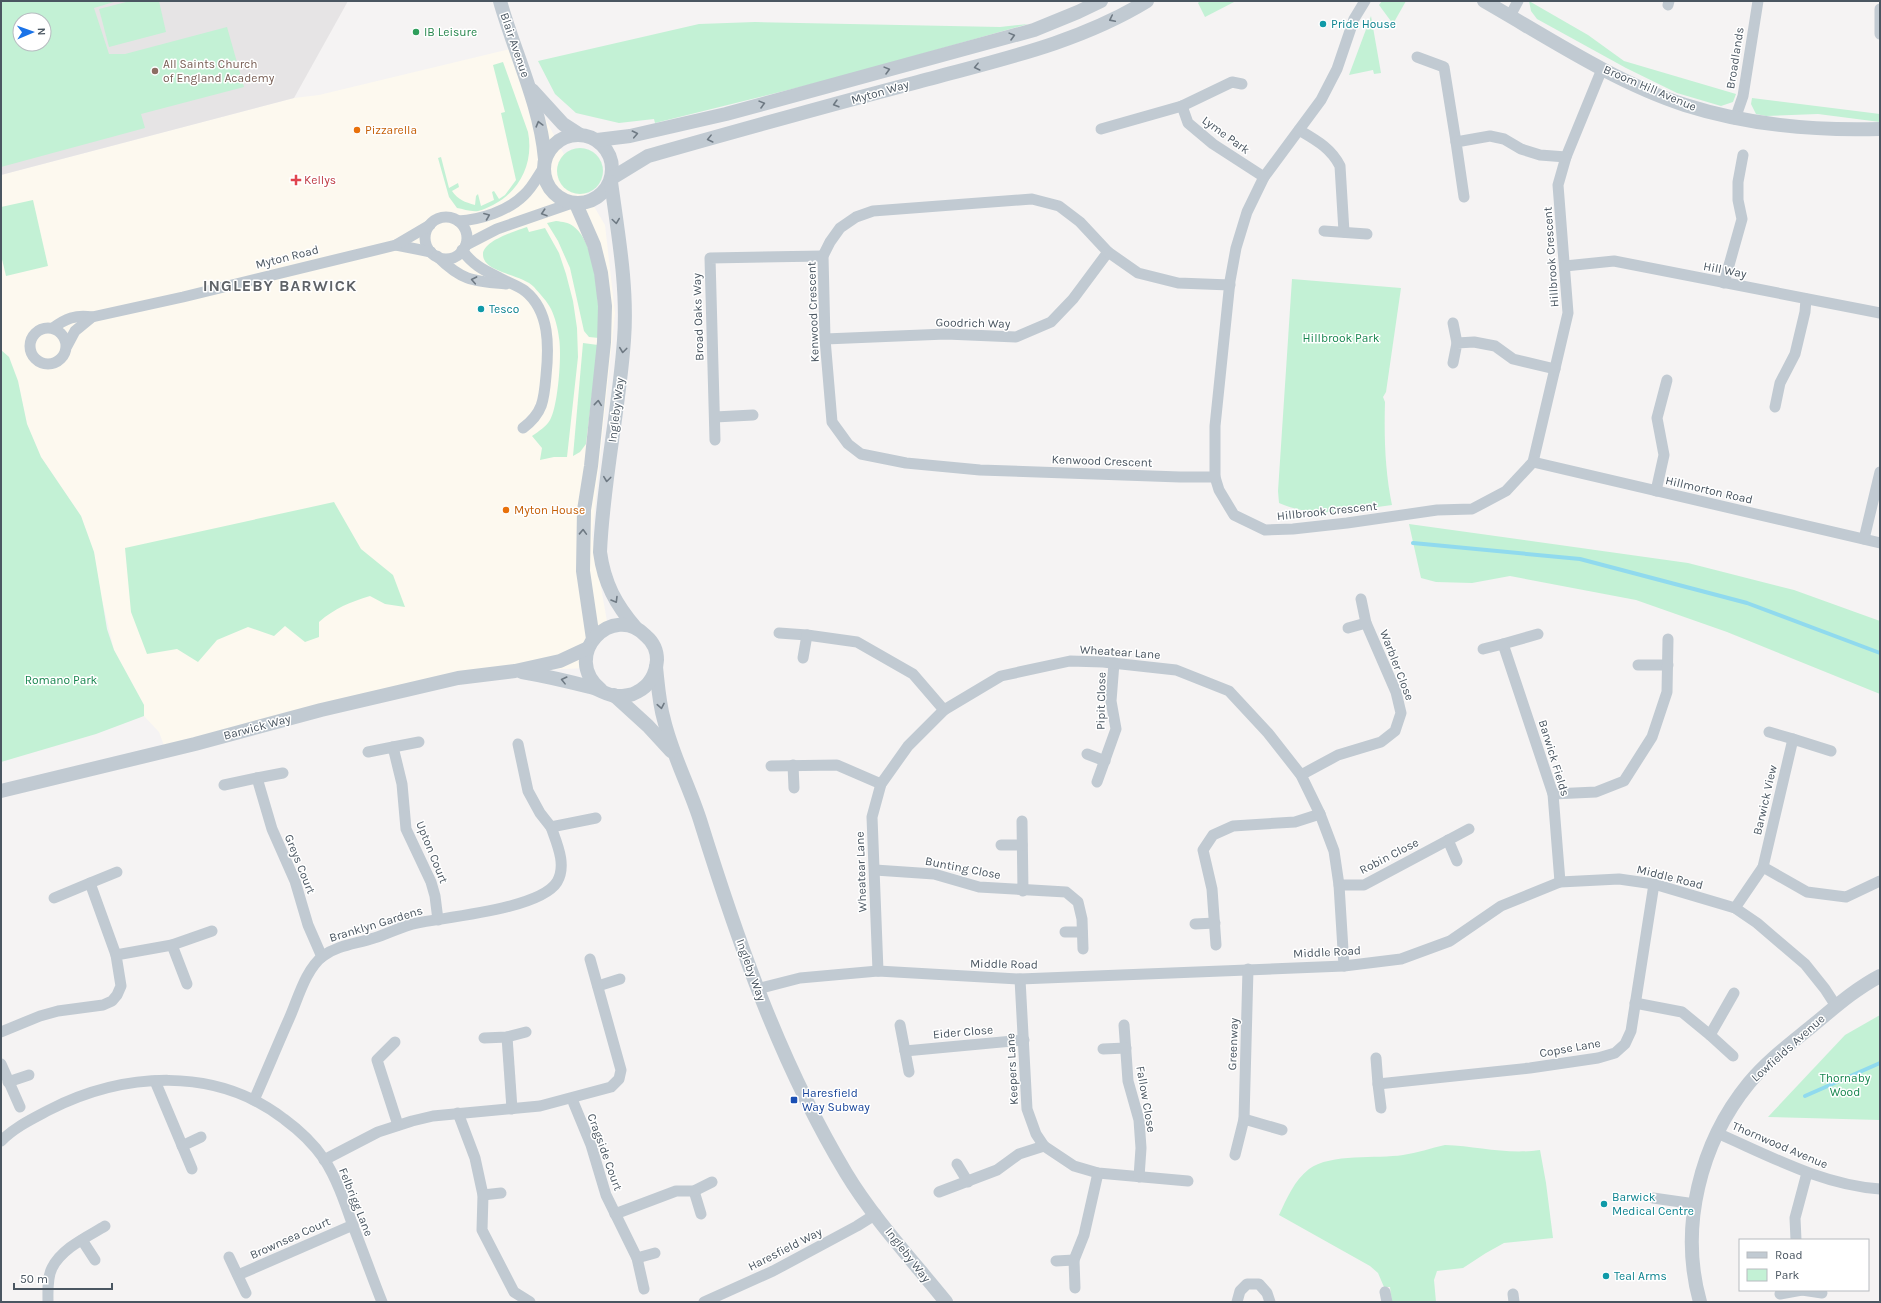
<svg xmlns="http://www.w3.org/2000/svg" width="1881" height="1303" font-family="Karla,sans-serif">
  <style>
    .commercial { fill: #fdf9ef }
    .education { fill: #e6e4e5; fill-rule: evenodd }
    .green { fill: #c3f1d5; fill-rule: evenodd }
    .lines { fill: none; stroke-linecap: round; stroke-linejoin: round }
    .stream { stroke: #90daee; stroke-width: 4 }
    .minor { stroke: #c1cad2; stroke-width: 11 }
    .tertiary { stroke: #c1cad2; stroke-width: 14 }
    .oneway { stroke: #6e7983 }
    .culture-dot { fill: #0f9aa8; stroke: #fff; stroke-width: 1.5 }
    .leisure-dot { fill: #2e9e5b; stroke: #fff; stroke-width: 1.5 }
    .education-dot { fill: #8d6e63; stroke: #fff; stroke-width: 1.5 }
    .food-dot { fill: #e8710a; stroke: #fff; stroke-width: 1.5 }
    .health-dot { fill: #e0444e; stroke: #fff; stroke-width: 1.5 }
    .transit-dot { fill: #1a4fb4; stroke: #fff; stroke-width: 1.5 }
    .labels { text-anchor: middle; stroke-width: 3; stroke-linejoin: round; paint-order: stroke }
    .culture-label { font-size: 12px; fill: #0d838f; stroke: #fff; text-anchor: start }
    .leisure-label { font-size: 12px; fill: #27864d; stroke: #fff; text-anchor: start }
    .street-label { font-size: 12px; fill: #4a5661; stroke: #fff }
    .education-label { font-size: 12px; fill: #785e54; stroke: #fff; text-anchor: start }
    .food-label { font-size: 12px; fill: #c56008; stroke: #fff; text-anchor: start }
    .health-label { font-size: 12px; fill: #be3a42; stroke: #fff; text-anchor: start }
    .park-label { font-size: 12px; fill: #17864f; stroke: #fff }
    .transit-label { font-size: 12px; fill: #164399; stroke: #fff; text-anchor: start }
    .district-label { font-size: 16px; font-weight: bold; letter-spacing: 1px; fill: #5f6368; stroke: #fff }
  </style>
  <rect width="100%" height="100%" fill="#f5f3f3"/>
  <path class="commercial" d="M514,48l16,41 40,77 35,59 10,88 -23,223 16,91 -9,5 -12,36 -72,3 -349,80 -7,-19 -15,-16v-11l-30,-55 -13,-54 -7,-44 -13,-36 -40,-59 -14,-33 -9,-43 -9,-24 -8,-7v-175l293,-77 25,-3z"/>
  <path class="education" d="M1,1h347l-54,97 -293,77zM20,20h24v24h-24z"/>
  <g class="green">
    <path d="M1,1h116l-23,7 15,46h16l102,-27 17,60 -103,27 4,14 -144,39zM20,20h24v24h-24z"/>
    <path d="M130,1h29l7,31 -57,15 -10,-38z"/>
    <path d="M1200,1h36l-31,16 -7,-14z"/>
    <path d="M1382,1h24l-13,23 -14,-19z"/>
    <path d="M1529,1l59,34 36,26 112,33 -3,8 -12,4 -44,-13 -51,-25 -89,-49 -6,-8z"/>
    <path d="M1371,16l10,57 -7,1 -1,-4 -24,5z"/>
    <path d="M755,22l245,5 28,-3 -188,53 -185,46 -1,-4 -35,4 -43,-10 -21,-19 -17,-33 161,-37z"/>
    <path d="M503,62l25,70c6,31 -8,59 -35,73 -5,2 -10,5 -15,6 -7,1 -15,-2 -21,-3l-8,-11 -11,-39 3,-1 8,31 9,-5 1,4 -7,4c6,9 13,11 23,14l1,-9 2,-2 3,12 13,-6 -2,-8 2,-1 5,8 6,-4 11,-15 -15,-67 4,-1 -12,-47z"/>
    <path d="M1752,98l128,16v8l-62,-8 -52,2 -10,-2 -5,-10z"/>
    <circle cx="580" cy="171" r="23"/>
    <path d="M33,200l15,66 -42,10 -5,-21v-48z"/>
    <path d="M556,221c7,1 12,1 17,5 25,18 26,84 26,112l-10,-1 -5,-6 -14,-63 -12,-27 -11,-18z"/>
    <path d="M527,227l2,5 16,-4 14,25 7,21 7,27 4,27 1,29 -11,100h-13l-14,3 2,-12 -10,-12c7,-5 14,-9 18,-16 8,-13 12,-66 9,-82 -1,-9 -4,-21 -8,-29 -4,-8 -11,-15 -17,-22 -12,-13 -50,-14 -51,-32 -1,-14 33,-24 44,-28z"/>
    <path d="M1292,279l109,9 -15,104 -3,5 2,5c-1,35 0,69 7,103 -38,5 -77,14 -113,-2l-1,-12z"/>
    <path d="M583,343l15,2 -12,99 -6,8 -7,4z"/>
    <path d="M1,350l8,7 9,24 9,43 14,33 40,59 13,36 13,77 7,21 30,55v11l-48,18 -95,28z"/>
    <path d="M334,502l27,47 32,26 12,32 -20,-3 -15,-8c-20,6 -35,12 -51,26v15l-14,5 -20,-16 -11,10 -26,-9 -31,13 -19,22 -21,-13 -30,5 -16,-42 -6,-64z"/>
    <path d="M1409,524l279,39 106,27 86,31v73l-153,-62 -91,-32 -126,-24 -38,7 -36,-1 -15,-4z"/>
    <path d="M1880,1015v105l-112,-3 77,-82z"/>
    <path d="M1445,1145c32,1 62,10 95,5l6,33 7,55 -49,5 -18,10 -23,15 -26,3 -3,9 2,22h-44l-2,-15h-6l-6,-14 -8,-7 -91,-51c8,-17 15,-34 30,-46 22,-16 68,-10 94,-14 14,-2 28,-7 42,-10z"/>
  </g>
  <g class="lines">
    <g class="stream">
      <path d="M1413,543l167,16 167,44 133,50"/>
      <path d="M1805,1096l75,-33"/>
    </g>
    <g class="minor">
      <path d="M1365,1l-11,18 -17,50 -16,31 -57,77 -17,35 -11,36 -6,33 -15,145v51l4,13 15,25 31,15 28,-1 54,-6 90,-13 35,-1 34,-18 27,-29 35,-149 -10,-128 8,-28 36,-88"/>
      <path d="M1668,5l1,-4"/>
      <path d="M1880,9v25"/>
      <path d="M1510,16l8,-15"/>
      <path d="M1417,57l27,10 12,75"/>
      <path d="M1182,106l6,17 25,21 51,33"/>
      <path d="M1735,119l8,-23 15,-95"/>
      <path d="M1101,129l81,-23 50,-24 10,2"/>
      <path d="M1299,130c17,10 32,18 41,36l4,66"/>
      <path d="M1464,197l-8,-55 34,-6 14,3 17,10 19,6 26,2"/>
      <circle cx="446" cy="238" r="21"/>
      <path d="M458,221c22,-1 50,-10 66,-26 8,-7 14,-19 20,-28"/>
      <path d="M1324,231l43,3"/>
      <path d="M396,245l35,7"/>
      <path d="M466,245l31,-16 75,-26"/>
      <path d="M462,250c10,14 21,20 36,27 8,5 19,8 27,14 25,20 24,56 21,85 -2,24 -3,37 -23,52"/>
      <path d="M437,256c25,25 36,25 69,28"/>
      <path d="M1565,266l49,-5 266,52"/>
      <path d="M1724,283l18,-64 -4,-19v-18l5,-27"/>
      <path d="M1453,323l4,20"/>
      <circle cx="48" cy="346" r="18"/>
      <path d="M53,328c12,-9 23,-14 39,-11l91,-20 213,-52 34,-20"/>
      <path d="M825,339l121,-5 70,3 35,-15 22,-23 35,-47"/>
      <path d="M67,346l8,-15 17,-14"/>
      <path d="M1453,363l4,-20 17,-1 21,4 18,13 42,10"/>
      <path d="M1775,407l5,-24 15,-29 10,-42 1,-13"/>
      <path d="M715,417l38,-2"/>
      <path d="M715,440l-5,-182 113,-2"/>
      <path d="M1533,462l347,81"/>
      <path d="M1215,477h-35l-200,-7 -74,-7 -45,-9 -13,-10 -16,-22 -7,-83 -2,-83 7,-14 10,-14 16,-11 17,-6 159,-12 27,7 21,16 28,30 30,21 40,10 52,2"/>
      <path d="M1656,491l8,-36 -7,-37 10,-38"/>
      <path d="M1864,539l16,-67"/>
      <path d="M1348,628l18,-5"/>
      <path d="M779,633l28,2 50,7 56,32 31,36"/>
      <path d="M1538,634l-35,10 50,150 7,88"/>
      <path d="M1483,649l20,-5"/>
      <path d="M803,658l4,-23"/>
      <path d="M1638,665h30"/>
      <path d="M1769,732l24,7"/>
      <path d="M518,744l10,47 12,22 11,14"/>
      <path d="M393,747l26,-5"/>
      <path d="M368,752l25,-5 9,37 4,45 25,53 4,14 3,24"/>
      <path d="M1087,754l18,7"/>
      <path d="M793,765l1,23"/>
      <path d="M771,766l66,-1 44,19"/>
      <path d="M1301,775l37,-20 43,-13 14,-11 6,-18 -5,-21 -30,-69 -5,-24"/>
      <path d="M257,778l26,-5"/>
      <path d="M1097,782l19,-53 -5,-28 3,-38"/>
      <path d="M224,785l33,-7 15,51 23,52 13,44 14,32"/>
      <path d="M1553,794l43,-2 28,-11 28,-44 15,-45 1,-53"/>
      <path d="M1022,821l1,70"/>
      <path d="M1448,840l9,21"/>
      <path d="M1001,845h21"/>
      <path d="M1763,867l44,25 39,5 34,-16"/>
      <path d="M875,870l59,4 45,13 87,5 12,10 4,17 1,30"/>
      <path d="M90,883l27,-11"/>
      <path d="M1339,885h25l105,-56"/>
      <path d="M54,898l36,-15 26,72"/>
      <path d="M1735,908l28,-41 30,-128 38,12"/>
      <path d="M1195,924l20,-1"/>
      <path d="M1065,932h17"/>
      <path d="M172,945l15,39"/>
      <path d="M1216,945l-4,-56 -9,-39 10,-15 20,-9 62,-4 25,-8"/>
      <path d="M878,971l-6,-154 9,-33 27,-38 36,-36 57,-34 69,-15 33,1 73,8 53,21 39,42 33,42 19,39 14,37 5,34 5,81"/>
      <path d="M1020,979l7,130 9,25 8,12 30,20 24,7 90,8"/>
      <path d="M598,986l22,-7"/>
      <path d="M757,989l43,-11 78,-7 142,8 324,-13 57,-7 49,-18 51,-35 59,-24 59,-3 35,5 81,24 22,15 48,41 20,25 11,17"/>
      <path d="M1635,1003l47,9 28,23 24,-42"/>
      <path d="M900,1025l5,26"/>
      <path d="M1124,1025l4,56 11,39 2,28 -2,29"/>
      <path d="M1,1032l39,-16 18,-5 45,-6 9,-4 5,-6 4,-9 -5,-31 56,-10 40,-14"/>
      <path d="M1710,1035l23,21"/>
      <path d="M507,1037l5,72"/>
      <path d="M484,1038l23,-1 19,-5"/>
      <path d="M395,1042l-18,18 21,65"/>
      <path d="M1103,1049l23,-1"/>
      <path d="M1376,1058l2,26 152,-16 68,-10 17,-5 10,-9 6,-13 23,-147"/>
      <path d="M1,1064l19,43"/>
      <path d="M909,1072l-4,-21 119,-11"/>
      <path d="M155,1081l37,88"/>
      <path d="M8,1082l21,-7"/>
      <path d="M1378,1084l3,24"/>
      <path d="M572,1099l19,46 15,50 31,63 7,31"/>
      <path d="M254,1100c12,-27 23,-54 35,-81 9,-20 16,-49 34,-63 15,-11 33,-12 51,-18 14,-4 28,-12 43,-15 30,-6 123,-14 140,-41 10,-17 0,-38 -6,-55l45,-9"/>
      <path d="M458,1113l17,45 8,37 -1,35 32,62 16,10"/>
      <path d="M1244,1119l38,11"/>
      <path d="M1717,1133c53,23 105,52 163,56"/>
      <path d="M1,1141c14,-14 31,-22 48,-31 75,-38 166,-44 235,9 15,11 29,24 40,40 13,20 21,44 29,67 10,25 19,51 29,76"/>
      <path d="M182,1146l19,-9"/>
      <path d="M1235,1155l9,-36 4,-150"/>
      <path d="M324,1160l54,-28 34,-11 21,-5 107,-10 71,-19 8,-8 2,-9 -31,-111"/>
      <path d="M957,1164l11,18"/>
      <path d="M694,1191l7,23"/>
      <path d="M939,1192l58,-22 22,-16 25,-8"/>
      <path d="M483,1195l18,-2"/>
      <path d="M1653,1198l42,6"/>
      <path d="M615,1214l61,-23h18l18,-9"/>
      <path d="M82,1240l13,20"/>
      <path d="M1796,1240l-1,-22 12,-45"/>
      <path d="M229,1257l17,36"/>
      <path d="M637,1258l18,-5"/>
      <path d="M1056,1261l18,-1"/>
      <path d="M238,1275l115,-50"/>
      <path d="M1075,1288l-1,-28 10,-25 14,-62"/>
      <path d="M1802,1290l20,3"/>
      <path d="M1385,1292l2,10"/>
      <path d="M1513,1294l1,8"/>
      <path d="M1780,1294l22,-4"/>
      <path d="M48,1302c0,-11 -1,-24 4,-34 10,-20 35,-31 53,-42"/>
      <path d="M704,1302l69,-31 84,-45 19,-12"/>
      <path d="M1237,1302l3,-11 7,-7h12l8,9 3,9"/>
    </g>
    <g class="tertiary">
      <path d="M500,1c15,53 40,103 45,158"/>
      <path d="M1484,1c63,36 132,82 201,104 63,20 130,26 195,24"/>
      <path d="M532,90l31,34 17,11"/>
      <circle cx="578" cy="169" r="34"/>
      <path d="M597,140l33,-4 96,-22 308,-84 44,-18 23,-11"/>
      <path d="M612,178l36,-22c89,-25 177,-50 266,-73 79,-22 161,-38 233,-82"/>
      <path d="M611,182c7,52 17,106 13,158 -5,71 -21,141 -24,212 4,31 16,53 36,76"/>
      <path d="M576,204l18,41 7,28 4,33 -1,36 -13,124 -7,44 -1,61 10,68"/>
      <path d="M656,667c2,18 3,36 8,53 8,34 25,66 36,100 38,122 80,243 146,353 27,45 67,88 100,129"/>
      <path d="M522,672c23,4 45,9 68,15 9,2 17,8 26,9 7,0 15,0 21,-4 12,-6 19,-18 20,-32 0,-9 -4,-18 -11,-24 -32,-35 -87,19 -45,54"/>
      <path d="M614,695l34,31 23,25"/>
      <path d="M1,791l194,-47 126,-34 137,-32 57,-7 45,-10 28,-13"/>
      <path d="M1700,1302c-21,-75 0,-159 49,-219 18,-22 41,-39 63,-57 22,-18 43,-37 68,-50"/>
    </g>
  </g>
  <defs><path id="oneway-chevron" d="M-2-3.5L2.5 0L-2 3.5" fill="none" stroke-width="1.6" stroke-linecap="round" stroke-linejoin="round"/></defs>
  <g class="oneway">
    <use href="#oneway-chevron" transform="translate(1112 19) rotate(154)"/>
    <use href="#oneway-chevron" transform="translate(1012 36) rotate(-15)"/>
    <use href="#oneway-chevron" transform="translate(977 67) rotate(166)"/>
    <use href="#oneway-chevron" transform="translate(887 70) rotate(-15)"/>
    <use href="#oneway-chevron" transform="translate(762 104) rotate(-15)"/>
    <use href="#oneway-chevron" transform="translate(836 104) rotate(164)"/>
    <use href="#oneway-chevron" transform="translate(539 124) rotate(-105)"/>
    <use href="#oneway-chevron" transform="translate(635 134) rotate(-12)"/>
    <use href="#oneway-chevron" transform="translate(710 139) rotate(166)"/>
    <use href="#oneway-chevron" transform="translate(544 213) rotate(162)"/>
    <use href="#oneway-chevron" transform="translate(487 216) rotate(-22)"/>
    <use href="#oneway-chevron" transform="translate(616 221) rotate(82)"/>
    <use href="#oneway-chevron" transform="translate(474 280) rotate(-169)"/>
    <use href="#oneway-chevron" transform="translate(623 350) rotate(97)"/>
    <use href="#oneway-chevron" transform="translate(598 403) rotate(-84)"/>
    <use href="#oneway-chevron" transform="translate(607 479) rotate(97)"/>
    <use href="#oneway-chevron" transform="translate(583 532) rotate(-88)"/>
    <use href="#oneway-chevron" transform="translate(615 600) rotate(59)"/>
    <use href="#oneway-chevron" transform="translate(564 680) rotate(-166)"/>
    <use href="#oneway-chevron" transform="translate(661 706) rotate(79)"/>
  </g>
  <g class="culture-dot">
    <circle cx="1323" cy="24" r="4"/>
    <circle cx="481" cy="309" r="4"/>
    <circle cx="1604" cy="1204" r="4"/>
    <circle cx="1606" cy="1276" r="4"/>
  </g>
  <circle class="leisure-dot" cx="416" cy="32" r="4"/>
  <circle class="education-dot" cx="155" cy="71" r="4"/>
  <g class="food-dot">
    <circle cx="357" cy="130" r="4"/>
    <circle cx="506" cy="510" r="4"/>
  </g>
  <path class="health-dot" d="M294 174h4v4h4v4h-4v4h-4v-4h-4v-4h4z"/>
  <rect class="transit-dot" x="790" y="1096" width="8" height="8" rx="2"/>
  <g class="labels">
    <g class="culture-label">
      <text x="1331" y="28">Pride House</text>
      <text x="489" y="313">Tesco</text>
      <text x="1612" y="1201">Barwick<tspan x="1612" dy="14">Medical Centre</tspan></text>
      <text x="1614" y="1280">Teal Arms</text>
    </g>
    <g class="leisure-label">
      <text x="424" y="36">IB Leisure</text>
    </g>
    <g class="street-label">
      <text transform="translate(515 45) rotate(71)" y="4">Blair Avenue</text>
      <text transform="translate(1735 58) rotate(-81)" y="4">Broadlands</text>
      <text transform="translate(1650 88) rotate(23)" y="4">Broom Hill Avenue</text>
      <text transform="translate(880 92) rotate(-16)" y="4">Myton Way</text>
      <text transform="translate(1226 135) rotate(36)" y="4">Lyme Park</text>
      <text transform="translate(287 257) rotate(-14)" y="4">Myton Road</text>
      <text transform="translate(1551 257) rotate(-94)" y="4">Hillbrook Crescent</text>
      <text transform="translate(1725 270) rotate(11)" y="4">Hill Way</text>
      <text transform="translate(813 312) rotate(-92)" y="4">Kenwood Crescent</text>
      <text transform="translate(698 317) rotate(-92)" y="4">Broad Oaks Way</text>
      <text transform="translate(973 323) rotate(1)" y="4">Goodrich Way</text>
      <text transform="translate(616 410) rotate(-83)" y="4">Ingleby Way</text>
      <text transform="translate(1102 461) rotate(2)" y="4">Kenwood Crescent</text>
      <text transform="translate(1709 490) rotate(13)" y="4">Hillmorton Road</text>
      <text transform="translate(1327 511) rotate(-6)" y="4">Hillbrook Crescent</text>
      <text transform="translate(1120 652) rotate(4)" y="4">Wheatear Lane</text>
      <text transform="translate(1397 665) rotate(69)" y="4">Warbler Close</text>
      <text transform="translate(1101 701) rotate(-89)" y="4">Pipit Close</text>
      <text transform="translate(257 727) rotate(-15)" y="4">Barwick Way</text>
      <text transform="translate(1554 758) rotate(73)" y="4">Barwick Fields</text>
      <text transform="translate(1765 800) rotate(-77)" y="4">Barwick View</text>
      <text transform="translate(432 852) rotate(68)" y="4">Upton Court</text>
      <text transform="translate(1389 856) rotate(-27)" y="4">Robin Close</text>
      <text transform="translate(300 864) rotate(68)" y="4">Greys Court</text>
      <text transform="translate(963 868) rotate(11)" y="4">Bunting Close</text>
      <text transform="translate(861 872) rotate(-92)" y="4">Wheatear Lane</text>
      <text transform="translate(1670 877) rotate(14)" y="4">Middle Road</text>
      <text transform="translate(376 924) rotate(-17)" y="4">Branklyn Gardens</text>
      <text transform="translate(1327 952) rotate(-3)" y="4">Middle Road</text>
      <text transform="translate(1004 964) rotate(1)" y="4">Middle Road</text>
      <text transform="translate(751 970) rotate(70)" y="4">Ingleby Way</text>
      <text transform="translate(963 1032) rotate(-5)" y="4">Eider Close</text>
      <text transform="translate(1233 1044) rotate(-88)" y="4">Greenway</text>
      <text transform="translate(1570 1048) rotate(-10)" y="4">Copse Lane</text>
      <text transform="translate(1788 1048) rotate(-42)" y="4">Lowfields Avenue</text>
      <text transform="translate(1012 1069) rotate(-93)" y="4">Keepers Lane</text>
      <text transform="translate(1146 1099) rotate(80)" y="4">Fallow Close</text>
      <text transform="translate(1780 1145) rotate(23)" y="4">Thornwood Avenue</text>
      <text transform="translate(605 1152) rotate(70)" y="4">Cragside Court</text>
      <text transform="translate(356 1202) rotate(68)" y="4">Felbrigg Lane</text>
      <text transform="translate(290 1238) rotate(-24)" y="4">Brownsea Court</text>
      <text transform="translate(785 1249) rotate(-27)" y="4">Haresfield Way</text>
      <text transform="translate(908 1255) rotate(52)" y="4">Ingleby Way</text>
    </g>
    <g class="education-label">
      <text x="163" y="68">All Saints Church<tspan x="163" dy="14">of England Academy</tspan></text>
    </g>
    <g class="food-label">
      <text x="365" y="134">Pizzarella</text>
      <text x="514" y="514">Myton House</text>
    </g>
    <g class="health-label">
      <text x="304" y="184">Kellys</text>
    </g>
    <g class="park-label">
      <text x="1341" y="342">Hillbrook Park</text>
      <text x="61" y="684">Romano Park</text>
      <text x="1845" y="1082">Thornaby<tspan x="1845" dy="14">Wood</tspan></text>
    </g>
    <g class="transit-label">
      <text x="802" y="1097">Haresfield<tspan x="802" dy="14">Way Subway</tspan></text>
    </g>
    <g class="district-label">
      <text x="280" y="291">INGLEBY BARWICK</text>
    </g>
  </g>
  <rect width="1881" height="1303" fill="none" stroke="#4a5661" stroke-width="4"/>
  <rect x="1739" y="1239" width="130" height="52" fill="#ffffff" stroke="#b7bbc0"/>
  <rect x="1747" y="1252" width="20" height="6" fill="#c1cad2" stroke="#b7bbc0"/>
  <text x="1775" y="1259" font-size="12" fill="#4a5661">Road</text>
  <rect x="1747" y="1269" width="20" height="12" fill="#c3f1d5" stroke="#b7bbc0"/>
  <text x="1775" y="1279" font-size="12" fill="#4a5661">Park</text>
  <g transform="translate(32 32) rotate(88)"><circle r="19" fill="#ffffff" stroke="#b7bbc0"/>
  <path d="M0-3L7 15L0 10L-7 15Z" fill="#1a73e8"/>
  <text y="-6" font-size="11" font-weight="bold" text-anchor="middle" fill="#4a5661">N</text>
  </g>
  <path d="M14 1283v6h98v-6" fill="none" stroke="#4a5661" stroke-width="2"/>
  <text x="20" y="1283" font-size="12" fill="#4a5661" stroke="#ffffff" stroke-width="3" paint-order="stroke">50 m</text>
</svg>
